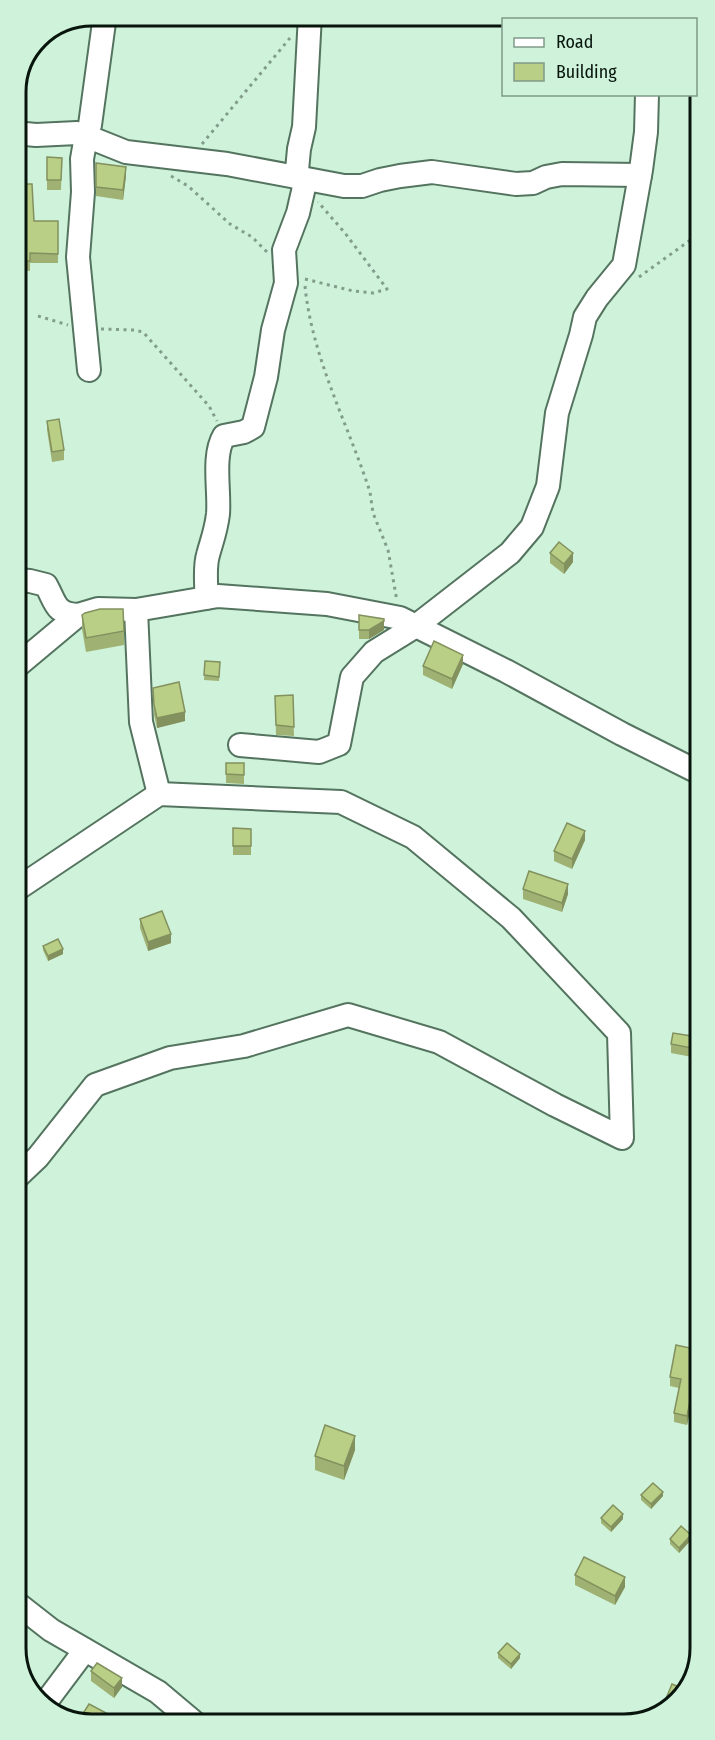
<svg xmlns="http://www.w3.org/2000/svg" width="715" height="1740" font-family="'Fira Sans Condensed',sans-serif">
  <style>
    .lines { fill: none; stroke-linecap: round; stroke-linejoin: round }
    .minor-casing { stroke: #54745f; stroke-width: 26 }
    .path { stroke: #829d8c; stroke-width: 3; stroke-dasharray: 3 4.5; stroke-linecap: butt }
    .minor { stroke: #fff; stroke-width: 22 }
    .wall { fill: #a0b273 }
    .shaded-wall { fill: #82915e }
    .building { fill: #bacf86; stroke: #82915e; stroke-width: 1.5 }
    .rim { fill: none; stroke: #08150d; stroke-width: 3 }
  </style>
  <rect width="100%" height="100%" fill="#cef2da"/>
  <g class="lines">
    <g class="minor-casing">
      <g id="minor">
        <path d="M105,15l-15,110 -4,11 40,16 101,12 117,22h18l18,-6 20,-4 32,-4 84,12 17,-1 13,-6 16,-3 78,1"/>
        <path d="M15,133l21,2 41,-2 9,3 -4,23 1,33 -5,65 11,113"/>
        <path d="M16,580l14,1 16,4c10,18 9,29 32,30"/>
        <path d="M206,598c1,-14 -2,-30 2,-43 4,-15 8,-24 10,-41 2,-23 -6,-58 6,-78l20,-4 9,-5 13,-50 7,-47 13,-47 -2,-33 14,-37 6,-26 -7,-17 2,-21 5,-22 6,-112"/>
        <path d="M136,610l5,112 18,72"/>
        <path d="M17,666l61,-51 20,-6 38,1 82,-14 109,8 73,14 106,53 116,63 76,38"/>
        <path d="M240,745l79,7 20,-8 13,-67 22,-25 42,-26 94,-73 22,-26 16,-41 9,-73 24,-78 4,-18 12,-19 27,-33 17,-95 5,-38 1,-38"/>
        <path d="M17,889l142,-95 182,8 72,35 98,81 108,115 3,105 -67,-33 -116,-63 -91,-27 -104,31 -74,12 -75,27 -57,72 -20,19"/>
        <path d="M19,1605l32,25 107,62 38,32"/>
        <path d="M43,1706l42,-56"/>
      </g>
    </g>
    <g class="path">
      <path d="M202,144l88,-106"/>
      <path d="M171,176l17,10 42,38 22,13 15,15"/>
      <path d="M639,277l57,-41"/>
      <path d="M305,279l48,12 20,2 14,-4 -42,-56 -27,-31"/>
      <path d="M305,286c7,72 43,138 65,206l3,21 15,37 9,51"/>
      <path d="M38,316l30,9"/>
      <path d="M101,329l33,1 9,2 66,74 8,15"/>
    </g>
    <use href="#minor" class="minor"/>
  </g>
  <g class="wall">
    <path d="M42,36v6h-6l2,-5z"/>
    <path d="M47,157l15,1 -1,32h-14z"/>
    <path d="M96,163l30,13 -3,24 -27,-4z"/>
    <path d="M15,184l19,37h24v42h-28v8l-14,-1z"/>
    <path d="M47,421l17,29v10l-12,2 -5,-32z"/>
    <path d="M550,553l23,9 -9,12 -14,-11z"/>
    <path d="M82,615l42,16v14l-38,7 -4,-23z"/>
    <path d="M359,615l25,4v11l-15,9h-10z"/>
    <path d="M205,661l15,1 -1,19 -15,-1z"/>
    <path d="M463,664l-11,25 -29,-14v-9z"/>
    <path d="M153,688l32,33 -28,7 -3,-13z"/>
    <path d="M293,695l1,41 -18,-1 -1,-39z"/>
    <path d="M226,763h18v21l-18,-1z"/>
    <path d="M233,828l18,1v26h-18z"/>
    <path d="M585,840l-13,29 -18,-8v-10z"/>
    <path d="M523,889l45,5 -6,18 -39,-13z"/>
    <path d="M140,919l31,24 -23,8 -8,-23z"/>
    <path d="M43,946l20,8 -15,7 -5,-11z"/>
    <path d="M698,1009l1,51h-7v-3l-21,-4v-9l21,-8z"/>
    <path d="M699,1266v17h-1v-9z"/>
    <path d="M699,1350l-1,42 -4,-1 -7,34 -13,-3v-9l5,-25 -9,-2v-9z"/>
    <path d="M355,1450l-11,30 -29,-10v-14z"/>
    <path d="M641,1495l22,1 -12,13 -10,-9z"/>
    <path d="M601,1518l22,1 -12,13 -10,-9z"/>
    <path d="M670,1539l21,1 -12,13 -9,-9z"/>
    <path d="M575,1575l50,12 -10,18 -40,-20z"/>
    <path d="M498,1653l22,5 -9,11 -13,-11z"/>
    <path d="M91,1671l31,16 -8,11 -23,-17z"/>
  </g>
  <g class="shaded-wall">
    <path d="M126,167v9l-3,24v-10z"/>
    <path d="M573,553v9l-9,12v-10z"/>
    <path d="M384,621v9l-15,9v-9z"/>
    <path d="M20,637v9l-4,3v-10z"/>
    <path d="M463,655v9l-11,25v-10z"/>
    <path d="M185,712v9l-28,7v-10z"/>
    <path d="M585,831v9l-13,29v-10z"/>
    <path d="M568,884v10l-6,18v-9z"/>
    <path d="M171,934v9l-23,8v-9z"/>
    <path d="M63,949v5l-15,7v-5z"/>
    <path d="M694,1382v9l-7,34v-9z"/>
    <path d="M355,1436v14l-11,30v-14z"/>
    <path d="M663,1492v4l-12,13v-5z"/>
    <path d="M623,1514v5l-12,13v-5z"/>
    <path d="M691,1535v5l-12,13v-5z"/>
    <path d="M625,1577v10l-10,18v-9z"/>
    <path d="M520,1654v4l-9,11v-5z"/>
    <path d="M122,1678v9l-8,11v-10z"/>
    <path d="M110,1715v10h-6z"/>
  </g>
  <g class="building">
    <path d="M47,157l15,1 -1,22h-14z"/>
    <path d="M96,163l30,4 -3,23 -27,-3z"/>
    <path d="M15,184h17l2,37h24v33l-28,-1v8h-14z"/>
    <path d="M59,419l5,31 -12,2 -5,-31z"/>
    <path d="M559,542l14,11 -9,11 -14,-11z"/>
    <path d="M100,609h23l1,22 -38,7 -4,-23 3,-2z"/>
    <path d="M359,615l25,4v2l-15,9h-10z"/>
    <path d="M16,629l4,8 -4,2z"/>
    <path d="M434,641l29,14 -11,24 -29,-13z"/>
    <path d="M205,661l15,1 -1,15 -15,-2z"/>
    <path d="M179,682l6,30 -28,6 -3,-13 -1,-17z"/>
    <path d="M293,695l1,32 -18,-2 -1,-29z"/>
    <path d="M226,763h18v12l-18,-1z"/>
    <path d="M567,823l18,8 -13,28 -18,-8z"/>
    <path d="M233,828l18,1v17h-18z"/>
    <path d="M529,871l39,13 -6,19 -39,-14z"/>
    <path d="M162,911l9,23 -23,8 -8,-23z"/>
    <path d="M58,939l5,10 -15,7 -5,-10z"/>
    <path d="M692,1009h6v43h-6v-4l-21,-4 2,-11 19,3z"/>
    <path d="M676,1345l23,5v25l-1,7h-4l-7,34 -13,-3 7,-34 -11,-2z"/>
    <path d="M325,1425l30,11 -11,30 -29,-10z"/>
    <path d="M653,1483l10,9 -12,12 -10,-9z"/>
    <path d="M613,1505l10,9 -12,13 -10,-9z"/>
    <path d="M681,1526l10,9 -12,13 -9,-9z"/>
    <path d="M584,1557l41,20 -10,19 -40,-21z"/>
    <path d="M507,1643l13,11 -9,10 -13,-11z"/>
    <path d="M97,1663l25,15 -8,10 -23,-17z"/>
    <path d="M672,1684l14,6 -2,5 -17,12 -4,-1z"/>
    <path d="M89,1704l21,11 -6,10h-16l-9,-5z"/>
  </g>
  <path d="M0 0H715V1740H0ZM92 26H624A66 66 0 0 1 690 92V1648A66 66 0 0 1 624 1714H92A66 66 0 0 1 26 1648V92A66 66 0 0 1 92 26Z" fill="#cef2da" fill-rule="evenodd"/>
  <path class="rim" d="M92 26H624A66 66 0 0 1 690 92V1648A66 66 0 0 1 624 1714H92A66 66 0 0 1 26 1648V92A66 66 0 0 1 92 26Z"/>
  <rect x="502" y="18" width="195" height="78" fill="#cef2da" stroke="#7f9a88" stroke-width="1.5"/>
  <rect x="514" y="38" width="30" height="9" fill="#ffffff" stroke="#7f9a88" stroke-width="1.5"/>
  <text x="556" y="48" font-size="18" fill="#08150d">Road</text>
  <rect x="514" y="63" width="30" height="18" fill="#bacf86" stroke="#7f9a88" stroke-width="1.5"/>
  <text x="556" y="78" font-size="18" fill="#08150d">Building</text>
</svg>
